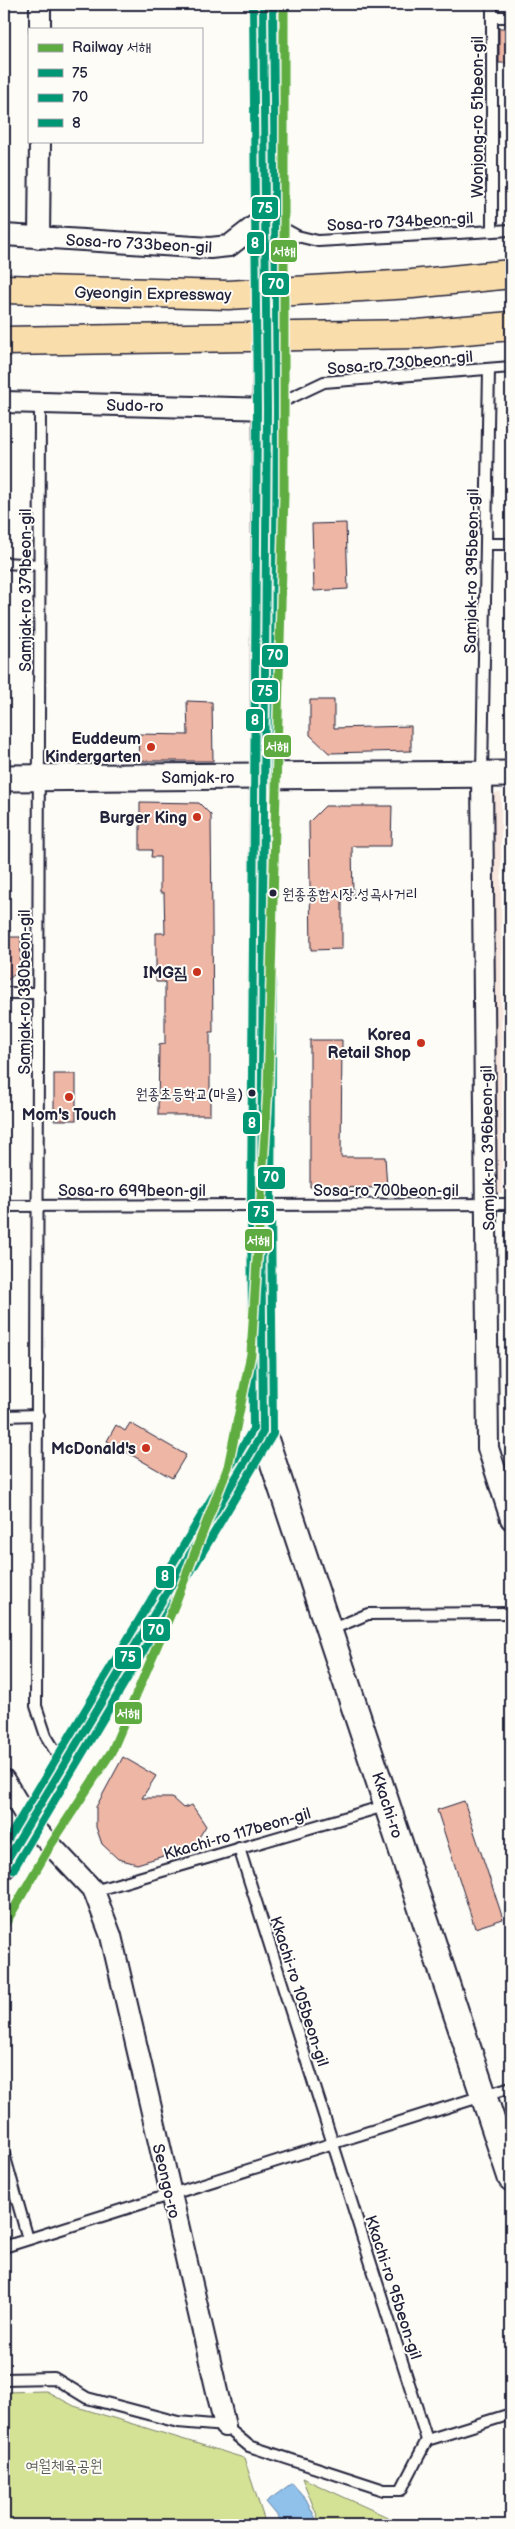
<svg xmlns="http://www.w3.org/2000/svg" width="515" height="2529" font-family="'Balsamiq Sans','Poor Story',sans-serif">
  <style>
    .built { fill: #f8e7de }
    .green { fill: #d4e296; stroke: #7b8268 }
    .water { fill: #8fc1eb; stroke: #6381a5 }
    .building { fill: #eeb6a5; stroke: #22223b }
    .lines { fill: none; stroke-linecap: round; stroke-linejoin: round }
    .tertiary-tunnel { stroke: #d1d0d1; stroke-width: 25; stroke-dasharray: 25 12; stroke-linecap: butt }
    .service-casing { stroke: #22223b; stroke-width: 14 }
    .minor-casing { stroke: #22223b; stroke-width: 24 }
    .tertiary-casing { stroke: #22223b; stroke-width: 29 }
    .motorway-casing { stroke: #22223b; stroke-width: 31 }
    .service { stroke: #fdfcf7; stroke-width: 10 }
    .minor { stroke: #fdfcf7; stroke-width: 20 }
    .tertiary { stroke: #fdfcf7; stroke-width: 25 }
    .motorway { stroke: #f9ddab; stroke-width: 28 }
    .bus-1-casing { stroke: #fdfcf7; stroke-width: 11 }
    .bus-2-casing { stroke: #fdfcf7; stroke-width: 11 }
    .bus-3-casing { stroke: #fdfcf7; stroke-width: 11 }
    .bus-1 { stroke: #009775; stroke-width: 8 }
    .bus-2 { stroke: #009775; stroke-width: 8 }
    .bus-3 { stroke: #009775; stroke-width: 8 }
    .rail-1-casing { stroke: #fdfcf7; stroke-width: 12 }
    .rail-1 { stroke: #5eac41; stroke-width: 9 }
    .poi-dot { fill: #c8321e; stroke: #fdfcf7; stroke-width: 2 }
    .bus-dot { fill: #22223b; stroke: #fdfcf7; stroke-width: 2 }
    .labels { text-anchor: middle; stroke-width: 4; stroke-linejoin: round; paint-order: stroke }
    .bus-label { font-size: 15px; fill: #22223b; stroke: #fdfcf7; text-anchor: start }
    .street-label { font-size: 16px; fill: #22223b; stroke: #fdfcf7 }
    .poi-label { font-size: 16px; font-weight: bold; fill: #22223b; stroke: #fdfcf7; text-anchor: end }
    .park-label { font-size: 16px; fill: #575c56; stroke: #fdfcf7 }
    .line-badge { stroke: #fdfcf7; stroke-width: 2 }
    .badge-label { font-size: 14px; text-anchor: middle; font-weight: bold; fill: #fff }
  </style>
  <rect width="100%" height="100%" fill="#fdfcf7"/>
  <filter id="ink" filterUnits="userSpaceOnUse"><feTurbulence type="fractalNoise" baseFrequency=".02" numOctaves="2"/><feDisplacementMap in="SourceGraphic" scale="10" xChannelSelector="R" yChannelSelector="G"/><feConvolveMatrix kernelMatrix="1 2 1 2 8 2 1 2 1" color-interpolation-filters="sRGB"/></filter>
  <g filter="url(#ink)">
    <path class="built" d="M478,793h23l1,400h-23z"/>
    <g class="green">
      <path d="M46,2391l28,15 170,52 22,67h-262v-133z"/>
      <path d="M302,2478l103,47h-84z"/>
    </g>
    <path class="water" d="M292,2483l14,16 13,26h-34l-19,-23z"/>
    <g class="building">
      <rect x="499" y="28" width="12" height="35"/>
      <path d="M346,523l2,66 -34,2 -2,-67z"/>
      <path d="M310,700h24v28l77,-2v25l-82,2 -19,-18z"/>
      <path d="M187,701l25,1 1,59h-74l-1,-27 50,1z"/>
      <path d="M140,802l59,1 12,12 2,217h-3v83h-52l1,-70 6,-1v-62h-9v-49h9l-1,-40h-4v-36h-9l1,-7h-12z"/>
      <path d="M325,806h67l-1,40h-39l1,51 -11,1v51l-31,1 -2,-128z"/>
      <path d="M4,937h17l-1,33 -16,13z"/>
      <path d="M310,1040h32l-1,117h44l2,31 -77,-1z"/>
      <rect x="54" y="1074" width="22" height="46"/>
      <path d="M130,1423l56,32 -14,23 -65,-37 9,-16 9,6z"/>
      <path d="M123,1757l33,19 -14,22h30l11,10 9,-3 14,21 -13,21 -56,17 -19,-5 -16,-15 -6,-17v-20z"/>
      <path d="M464,1801l39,118 -28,9 -38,-118z"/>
    </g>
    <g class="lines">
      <path class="tertiary-tunnel" d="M265,257l1,100"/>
      <g class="service-casing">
        <g id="service">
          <path d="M492,17h19"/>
          <path d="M266,219l31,17 21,5 193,-11"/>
          <path d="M492,231v-227"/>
          <path d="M40,403l-4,1303 10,30 17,28"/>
          <path d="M267,409l57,-27 187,-15"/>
          <path d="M487,544h24"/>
          <path d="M4,563l36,2"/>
          <path d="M482,774l7,-405"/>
          <path d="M4,993h35"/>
          <path d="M4,1206l507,-2"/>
          <path d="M4,1416l34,-1"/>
          <path d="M330,1630l38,-16 143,-1"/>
          <path d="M239,1848l188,592"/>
          <path d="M94,1891l294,-86"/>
          <path d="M4,2154l24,85"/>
          <path d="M4,2247l507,-160"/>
          <path d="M4,2379l50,-1 33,20 91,24 47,4 24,20 135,44h17l26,-50 84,-26"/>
        </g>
      </g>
      <g class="minor-casing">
        <g id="minor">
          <path d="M40,4v25"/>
          <path d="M4,235l206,13 19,-2 36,-28"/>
          <path d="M39,238l1,-97"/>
          <path d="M4,402l263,7"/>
          <path d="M482,774l6,674 23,71"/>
          <path d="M4,1780l26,43 64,68 17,45 114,490"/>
        </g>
      </g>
      <g class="tertiary-casing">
        <g id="tertiary">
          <path d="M263,4l2,253"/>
          <path d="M4,778l507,-4"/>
          <path d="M263,1432l248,746"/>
          <path d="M4,1865l259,-433 -2,-227 5,-846"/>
        </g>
      </g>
      <g class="motorway-casing">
        <g id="motorway">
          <path d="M4,289l224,6 184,-11 99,-10"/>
          <path d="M4,341l414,-7 93,-8"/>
        </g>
      </g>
      <use href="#service" class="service"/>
      <use href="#minor" class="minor"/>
      <use href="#tertiary" class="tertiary"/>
      <use href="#motorway" class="motorway"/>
      <g class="bus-1-casing">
        <path id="bus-1" d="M4,1865l259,-433 -2,-227 6,-796 -4,-405"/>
      </g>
      <g class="bus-2-casing">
        <path id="bus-2" d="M13,1870l260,-436 -2,-229 6,-796 -4,-405"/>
      </g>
      <g class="bus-3-casing">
        <path id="bus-3" d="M4,1846l249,-417 -2,-224 6,-796 -4,-405"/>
      </g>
      <use href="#bus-1" class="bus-1"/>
      <use href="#bus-2" class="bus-2"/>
      <use href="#bus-3" class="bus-3"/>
      <g class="rail-1-casing">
        <path id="rail-1" d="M4,1926l46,-80 62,-95 63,-147 53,-137 23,-113 17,-266 16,-595v-489"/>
      </g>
      <use href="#rail-1" class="rail-1"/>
    </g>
  </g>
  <g class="poi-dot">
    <circle cx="151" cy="747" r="5"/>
    <circle cx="197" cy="817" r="5"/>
    <circle cx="197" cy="972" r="5"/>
    <circle cx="421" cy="1043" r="5"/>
    <circle cx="69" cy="1097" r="5"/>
    <circle cx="146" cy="1448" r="5"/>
  </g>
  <g class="bus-dot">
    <circle cx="273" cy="893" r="4.5"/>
    <circle cx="252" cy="1093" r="4.5"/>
  </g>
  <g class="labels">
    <g class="bus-label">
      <text x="282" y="899">원종종합시장.성곡사거리</text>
      <text x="243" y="1099" text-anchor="end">원종초등학교(마을)</text>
    </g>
    <g class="street-label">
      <text transform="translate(477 117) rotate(-90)" y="6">Wonjong-ro 51beon-gil</text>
      <text transform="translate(400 221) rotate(-3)" y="6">Sosa-ro 734beon-gil</text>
      <text transform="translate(139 243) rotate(3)" y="6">Sosa-ro 733beon-gil</text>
      <text transform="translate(153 293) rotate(1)" y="6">Gyeongin Expressway</text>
      <text transform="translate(400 362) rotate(-5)" y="6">Sosa-ro 730beon-gil</text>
      <text transform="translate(135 405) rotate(1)" y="6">Sudo-ro</text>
      <text transform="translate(471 571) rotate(-89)" y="6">Samjak-ro 395beon-gil</text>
      <text transform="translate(25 590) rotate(-90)" y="6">Samjak-ro 379beon-gil</text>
      <text x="198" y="783">Samjak-ro</text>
      <text transform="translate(24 992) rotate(-90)" y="6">Samjak-ro 380beon-gil</text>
      <text transform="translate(487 1148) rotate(-91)" y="6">Samjak-ro 396beon-gil</text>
      <text x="132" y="1196">Sosa-ro 699beon-gil</text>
      <text x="386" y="1196">Sosa-ro 700beon-gil</text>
      <text transform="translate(388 1805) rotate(72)" y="6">Kkachi-ro</text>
      <text transform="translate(237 1833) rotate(-16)" y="6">Kkachi-ro 117beon-gil</text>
      <text transform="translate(300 1991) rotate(72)" y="6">Kkachi-ro 105beon-gil</text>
      <text transform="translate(167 2181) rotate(77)" y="6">Seongo-ro</text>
      <text transform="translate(394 2287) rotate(72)" y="6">Kkachi-ro 95beon-gil</text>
    </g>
    <g class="poi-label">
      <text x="141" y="744">Euddeum<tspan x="141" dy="18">Kindergarten</tspan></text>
      <text x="187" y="823">Burger King</text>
      <text x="187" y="978">IMG짐</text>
      <text x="411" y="1040">Korea<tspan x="411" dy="18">Retail Shop</tspan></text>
      <text x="69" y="1120" text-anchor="middle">Mom's Touch</text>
      <text x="136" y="1454">McDonald's</text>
    </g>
    <g class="park-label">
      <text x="64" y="2471">여월체육공원</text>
    </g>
  </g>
  <g class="line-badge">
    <rect x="251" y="196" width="28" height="24" rx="5" fill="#009775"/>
    <rect x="246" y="231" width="19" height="24" rx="5" fill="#009775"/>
    <rect x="270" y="239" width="28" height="24" rx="5" fill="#5eac41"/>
    <rect x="261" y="272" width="29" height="24" rx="5" fill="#009775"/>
    <rect x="261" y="644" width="28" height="24" rx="5" fill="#009775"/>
    <rect x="251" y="679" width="28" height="24" rx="5" fill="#009775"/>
    <rect x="245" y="708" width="19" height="24" rx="5" fill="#009775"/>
    <rect x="263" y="734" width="29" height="24" rx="5" fill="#5eac41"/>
    <rect x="242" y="1111" width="19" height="24" rx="5" fill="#009775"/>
    <rect x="257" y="1166" width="29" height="24" rx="5" fill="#009775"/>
    <rect x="247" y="1200" width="28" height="24" rx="5" fill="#009775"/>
    <rect x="244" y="1228" width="29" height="24" rx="5" fill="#5eac41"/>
    <rect x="155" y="1565" width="20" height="24" rx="5" fill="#009775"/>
    <rect x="142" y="1618" width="29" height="24" rx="5" fill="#009775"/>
    <rect x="114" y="1646" width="28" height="24" rx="5" fill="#009775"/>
    <rect x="114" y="1701" width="29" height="24" rx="5" fill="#5eac41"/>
  </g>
  <g class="badge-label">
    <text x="265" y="213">75</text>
    <text x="255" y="248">8</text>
    <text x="284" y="256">서해</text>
    <text x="276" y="289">70</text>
    <text x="275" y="660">70</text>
    <text x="265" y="696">75</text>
    <text x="255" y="725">8</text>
    <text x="277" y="751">서해</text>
    <text x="252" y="1128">8</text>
    <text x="271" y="1182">70</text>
    <text x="261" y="1217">75</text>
    <text x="258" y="1245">서해</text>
    <text x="165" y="1581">8</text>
    <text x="156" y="1635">70</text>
    <text x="128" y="1662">75</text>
    <text x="128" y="1718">서해</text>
  </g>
  <rect width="515" height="2529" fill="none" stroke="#fdfcf7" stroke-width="20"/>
  <rect x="10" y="10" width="495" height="2509" fill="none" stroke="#22223b" stroke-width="2" filter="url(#ink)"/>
  <rect x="28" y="28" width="175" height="115" fill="#fdfcf7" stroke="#a5a5ac"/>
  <rect x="38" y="44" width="25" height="8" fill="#5eac41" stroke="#a5a5ac"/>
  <text x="72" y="52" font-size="15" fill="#22223b">Railway 서해</text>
  <rect x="38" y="69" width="25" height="8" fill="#009775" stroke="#a5a5ac"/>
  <text x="72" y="78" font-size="15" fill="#22223b">75</text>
  <rect x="38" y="94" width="25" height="8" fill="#009775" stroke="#a5a5ac"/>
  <text x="72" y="102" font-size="15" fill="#22223b">70</text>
  <rect x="38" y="119" width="25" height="8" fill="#009775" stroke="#a5a5ac"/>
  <text x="72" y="128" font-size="15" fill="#22223b">8</text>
</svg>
